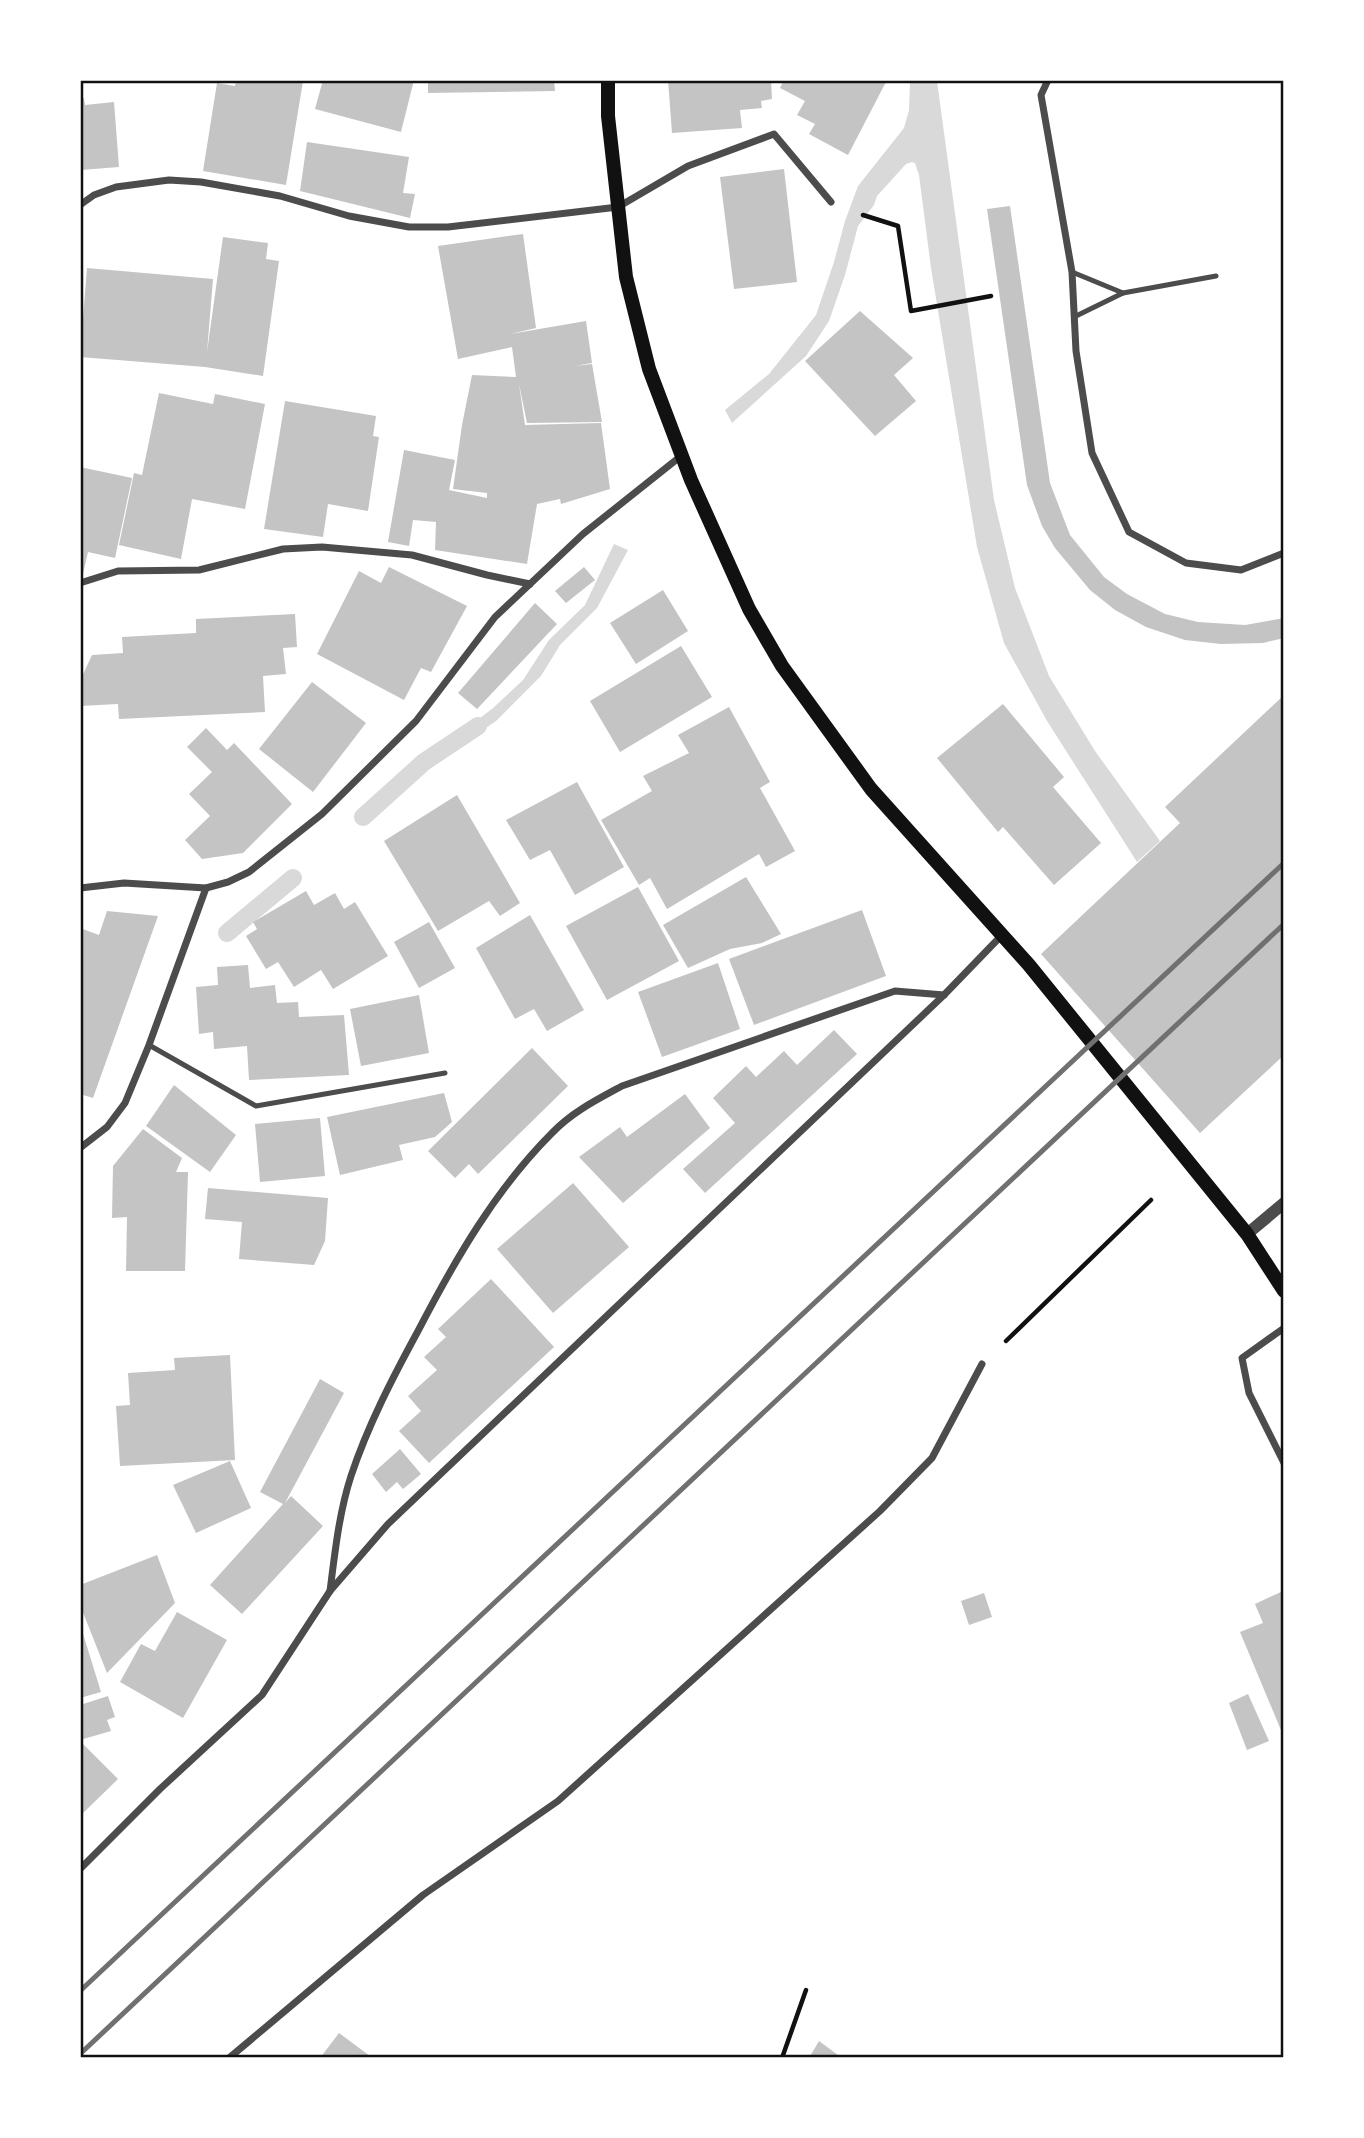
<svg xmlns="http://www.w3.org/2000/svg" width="1364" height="2138" font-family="'Alegreya Sans',sans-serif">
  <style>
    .water { fill: #d9d9d9 }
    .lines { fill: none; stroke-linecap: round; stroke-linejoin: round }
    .stream { stroke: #d9d9d9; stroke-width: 18 }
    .building { fill: #c4c4c4 }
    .path { stroke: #111; stroke-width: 4.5 }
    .service { stroke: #4c4c4c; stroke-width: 5 }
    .minor { stroke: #4c4c4c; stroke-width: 7 }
    .tertiary { stroke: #4c4c4c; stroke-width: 12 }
    .secondary { stroke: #111; stroke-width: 14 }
    .rail { stroke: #707070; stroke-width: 5 }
    .neatline { fill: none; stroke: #111; stroke-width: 2.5 }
  </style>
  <rect width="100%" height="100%" fill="#fff"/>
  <g class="water">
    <path d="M910,81h27l57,419 21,88 34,88 46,75 65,90 -23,21 -90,-141 -43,-78 -27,-96 -46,-279 -12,-93 -4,-12 -3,-1 -6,2 -29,32 -3,9 -16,21 -13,49 -16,46 -23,35 -74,67 -7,-13 44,-36 47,-59 18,-53 11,-41 13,-35 46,-58 5,-18z"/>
    <path d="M614,544l14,6 -31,58 -37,37 -19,31 -45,45 -34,23 -5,-9 35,-26 31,-29 26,-40 36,-35z"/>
  </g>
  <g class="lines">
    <g class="stream">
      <path d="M363,817l61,-55 54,-36"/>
      <path d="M227,933l66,-55"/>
    </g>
  </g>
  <g class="building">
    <path d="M236,80l67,1 -17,104 -83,-14 14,-88 18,3z"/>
    <path d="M323,80h91l-13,52 -86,-23z"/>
    <path d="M428,80h126l1,11 -127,2z"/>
    <path d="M668,80h103l1,19 -11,2 1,7 -22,2 2,18 -70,5z"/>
    <path d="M784,80h103l-39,75 -39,-21 6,-10 -18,-9 8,-14 -25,-13z"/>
    <path d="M84,98l1,7 29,-3 5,65 -38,3 -1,-71z"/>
    <path d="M307,142l102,15 -6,36 12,1 -5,24 -110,-27z"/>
    <path d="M784,169l13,113 -63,7 -14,-112z"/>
    <path d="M1010,206l40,277 20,52 34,42 23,17 38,20 33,8 47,3 39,-7v20l-21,5 -42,1 -36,-4 -39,-13 -31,-17 -25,-20 -35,-42 -13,-22 -15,-41 -40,-276z"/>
    <path d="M523,234l13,94 -26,6 76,-13 6,42 -18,3 18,-2 10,58 -75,1 -8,-39 6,41 76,-2 9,66 -49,15 -1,-5 -23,5 -10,60 -92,-14 1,-28 -23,-2 -4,26 -21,-4 16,-92 51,10 -6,30 38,8v-5l-34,-4 9,-64 10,-50 44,2 -4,-30 -54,12 -20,-113z"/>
    <path d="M223,237l45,6 -2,16 13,2 -16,115 -58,-9 -125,-10 7,-89 126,11 -6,73z"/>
    <path d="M860,311l53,47 -19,17 22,26 -41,35 -70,-75z"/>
    <path d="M159,393l54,11 2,-10 50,10 -20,105 -53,-10 -11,60 -62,-14 15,-72 8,2z"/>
    <path d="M285,401l91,15 -3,20 6,1 -11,74 -40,-7 -5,33 -59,-8z"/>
    <path d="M80,467l52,11 -17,80 -27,-6 -5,22 -3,1z"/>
    <path d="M389,567l78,39 -36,66 -10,-4 -17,32 -87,-46 42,-83 22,12z"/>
    <path d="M584,567l11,13 -29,23 -11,-12z"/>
    <path d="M663,590l25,41 -52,33 -26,-41z"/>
    <path d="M535,603l22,21 -80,85 -19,-16z"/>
    <path d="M295,614l2,33 -14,1 3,26 -23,2 2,36 -146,7 -1,-15 -38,2v-25l12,-26 31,-2 -1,-16 74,-4v-14z"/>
    <path d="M681,646l31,51 -92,55 -30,-51z"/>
    <path d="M312,682l54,41 -53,69 -54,-43z"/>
    <path d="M1284,695v360l-84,78 -159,-179 139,-131 -15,-16z"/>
    <path d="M1003,704l61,73 -11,10 48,56 -47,42 -51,-58 -5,5 -61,-74z"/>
    <path d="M729,707l41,75 -10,6 35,63 -29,16 -7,-13 -92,55 -17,-31 -11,7 -38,-65 51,-29 -9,-15 46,-23 -11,-18z"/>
    <path d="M206,728l21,22 7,-7 58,61 -49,49 -41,6 -17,-19 25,-24 -21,-22 23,-22 -25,-25z"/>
    <path d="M577,782l47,85 -49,28 -25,-45 -20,10 -24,-40z"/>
    <path d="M457,795l63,108 -20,13 -11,-15 -51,30 -54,-90z"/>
    <path d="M746,877l35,57 -19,9 -32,6 -42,19 -25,-43z"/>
    <path d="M638,887l41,74 -72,39 -41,-74z"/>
    <path d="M306,891l8,14 21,-12 9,16 11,-7 33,54 -55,33 -12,-19 -27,17 -16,-25 -12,7 -20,-33 11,-7 -4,-7z"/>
    <path d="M862,910l24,66 -132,49 -25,-66z"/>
    <path d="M107,911l51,5 -65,182 -13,-4v-166l19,7z"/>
    <path d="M530,915l54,95 -37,21 -13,-22 -19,10 -39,-71z"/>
    <path d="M429,922l26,46 -36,20 -25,-46z"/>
    <path d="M718,963l22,66 -78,28 -24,-65z"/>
    <path d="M248,965l2,23 25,-3 2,18 21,-1 1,15 45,-2 5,60 -100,5 -2,-34 -33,3 -1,-17 -14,2 -3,-47 22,-2 -1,-18z"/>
    <path d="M419,995l10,58 -68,13 -11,-57z"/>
    <path d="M834,1030l23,24 -152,139 -22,-24 52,-46 -22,-25 33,-32 10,11 28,-26 13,14z"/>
    <path d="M532,1048l36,38 -90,88 -9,-10 -14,14 -27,-27z"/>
    <path d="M174,1085l62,50 -26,37 -64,-46z"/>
    <path d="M444,1093l8,29 -17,15 -36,8 4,15 -63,15 -13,-58z"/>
    <path d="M685,1094l25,34 -87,75 -44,-46 41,-30 7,10z"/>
    <path d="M320,1118l5,58 -65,6 -5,-58z"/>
    <path d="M143,1129l39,29 -6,14h12l-3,99h-59l1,-54 -15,1 1,-52z"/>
    <path d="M573,1183l56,64 -76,66 -56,-64z"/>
    <path d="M208,1188l120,10 -3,43 -11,24 -75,-6 3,-37 -37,-3z"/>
    <path d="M491,1279l63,68 -125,116 -30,-32 22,-20 -13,-15 29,-26 -13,-13 22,-20 -8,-8z"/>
    <path d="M230,1355l5,105 -115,6 -4,-60 14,-1 -2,-32 47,-3 -1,-12z"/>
    <path d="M320,1379l24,14 -59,110 6,-7 32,30 -81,88 -32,-29 73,-81 -23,-12z"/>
    <path d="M400,1449l21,25 -18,15 -6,-7 -11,10 -14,-18z"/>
    <path d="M230,1461l21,47 -55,25 -23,-48z"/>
    <path d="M157,1555l18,48 -68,70 -27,-68v-20z"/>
    <path d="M1283,1591v144l-43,-103 23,-9 -8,-19z"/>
    <path d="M984,1593l8,24 -23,8 -8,-24z"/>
    <path d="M177,1612l50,28 -44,78 -63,-36 21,-38 14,7z"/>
    <path d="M80,1624l21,68 -21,6z"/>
    <path d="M1248,1694l21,47 -22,9 -18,-47z"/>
    <path d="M108,1696l7,21 -8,3 4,11 -31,9v-35z"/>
    <path d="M80,1741l38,38 -38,37z"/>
    <path d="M339,2033l31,23 -1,2h-49z"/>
    <path d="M819,2041l23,17h-33z"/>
  </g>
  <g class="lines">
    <g class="path">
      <path d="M863,215l35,11 13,85 80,-15"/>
      <path d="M1006,1341l145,-141"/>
      <path d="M782,2058l24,-68"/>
    </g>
    <g class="service">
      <path d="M1072,272l51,21 93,-17"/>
      <path d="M1074,317l49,-24"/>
      <path d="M149,1045l107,61 189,-33"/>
    </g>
    <g class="minor">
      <path d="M1048,80l-7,15 31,177 4,79 16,102 37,79 57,31 55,7 43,-17"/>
      <path d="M80,205l14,-10 22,-8 53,-7 32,2 79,14 69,20 60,11h39l170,-20 70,-41 86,-32 57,68"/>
      <path d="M80,583l38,-12 81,-1 84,-21 39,-2 90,8 75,20 43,9"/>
      <path d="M80,888l44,-5 82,5 22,-6 21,-10 73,-58 94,-93 79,-104 88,-83 98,-78"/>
      <path d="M80,1148l27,-21 18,-24 24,-58 57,-157"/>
      <path d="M1284,1328l-42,30 7,35 35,70"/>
      <path d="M330,1591c5,-39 9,-78 21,-115 17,-51 42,-99 67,-145 37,-71 77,-141 134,-198 20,-21 46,-34 70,-47l273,-95 49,4"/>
      <path d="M80,1869l80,-80 102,-94 68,-104 58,-67 556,-529 57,-59"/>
      <path d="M229,2058l194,-163 135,-94 322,-290 52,-53 50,-94"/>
    </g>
    <path class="tertiary" d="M1247,1234l37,-31"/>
    <path class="secondary" d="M608,80v36l18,161 23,92 42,111 58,129 33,57 89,123 158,176 218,269 37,57"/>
    <g class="rail">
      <path d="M80,1991l1204,-1128"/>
      <path d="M80,2054l1204,-1130"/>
    </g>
  </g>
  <rect width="1364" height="2138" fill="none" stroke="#ffffff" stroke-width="164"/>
  <rect x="82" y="82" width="1200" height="1974" class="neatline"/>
</svg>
